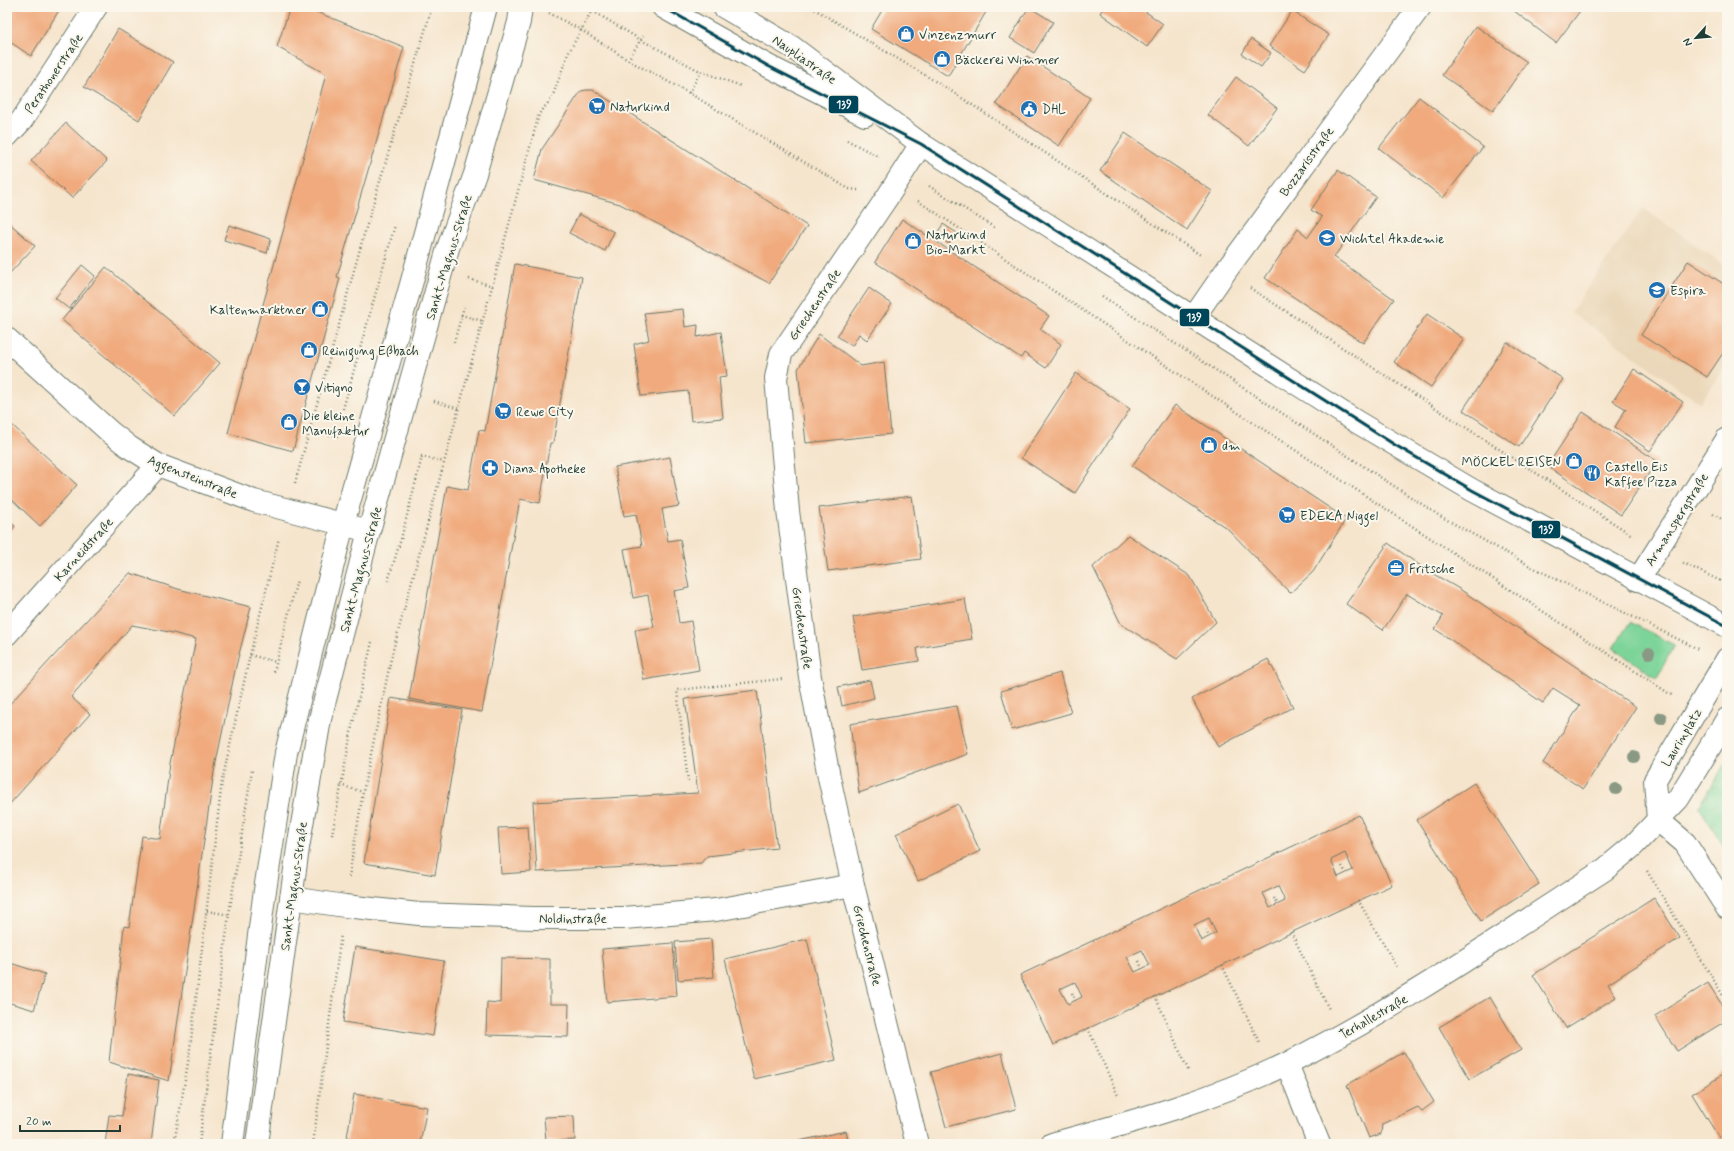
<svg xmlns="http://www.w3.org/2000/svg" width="1734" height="1151" font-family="Mynerve,sans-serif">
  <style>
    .built { fill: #ebd8ba }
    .grass { fill: #7dd499; stroke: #4e8866 }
    .park { fill: url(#park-crowns); stroke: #4e8866 }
    .building { fill: #f0aa7d; fill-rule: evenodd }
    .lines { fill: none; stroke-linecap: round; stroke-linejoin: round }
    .street-casing { stroke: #6a786a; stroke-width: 24 }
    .secondary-casing { stroke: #6a786a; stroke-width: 24 }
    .path { stroke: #6a786a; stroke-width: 2.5; stroke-dasharray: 1 3; stroke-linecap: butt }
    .street { stroke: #fff; stroke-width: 22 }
    .secondary { stroke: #fff; stroke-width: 22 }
    .bus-1-casing { stroke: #fbf7ec; stroke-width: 6 }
    .bus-1 { stroke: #00465a; stroke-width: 3 }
    .tree { fill: #8a9984 }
    .labels { text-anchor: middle; stroke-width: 4; stroke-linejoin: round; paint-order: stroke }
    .poi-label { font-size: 13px; fill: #1f3d34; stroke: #fbf7ec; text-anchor: start }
    .street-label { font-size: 13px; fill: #1f3d34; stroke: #fbf7ec }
    .line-badge { stroke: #fbf7ec; stroke-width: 1.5 }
    .badge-label { font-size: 11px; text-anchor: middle; font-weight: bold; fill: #fff }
  </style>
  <defs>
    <pattern id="park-crowns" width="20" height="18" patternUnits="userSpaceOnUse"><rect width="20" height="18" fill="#7dd499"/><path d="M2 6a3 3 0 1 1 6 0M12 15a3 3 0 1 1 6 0" fill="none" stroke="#66ad7e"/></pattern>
  </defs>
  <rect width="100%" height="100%" fill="#fbf7ec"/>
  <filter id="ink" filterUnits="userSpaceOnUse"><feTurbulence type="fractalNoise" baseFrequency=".025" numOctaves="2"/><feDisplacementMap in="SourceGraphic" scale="8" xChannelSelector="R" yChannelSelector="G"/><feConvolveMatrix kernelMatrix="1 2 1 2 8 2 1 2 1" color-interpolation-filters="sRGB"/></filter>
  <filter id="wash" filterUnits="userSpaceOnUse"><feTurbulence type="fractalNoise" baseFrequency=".012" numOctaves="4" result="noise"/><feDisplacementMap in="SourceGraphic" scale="16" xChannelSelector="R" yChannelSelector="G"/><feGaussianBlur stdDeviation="0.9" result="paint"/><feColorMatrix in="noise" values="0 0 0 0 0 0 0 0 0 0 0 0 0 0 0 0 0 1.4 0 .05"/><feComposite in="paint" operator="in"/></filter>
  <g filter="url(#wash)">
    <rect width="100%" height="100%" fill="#f6e5cd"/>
    <path class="built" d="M1643,208l84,59v97l-27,39 -129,-91z"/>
    <path class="grass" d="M1630,622l44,23 -17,33 -44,-30z"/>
    <path class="park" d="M1727,760v91l-28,-44z"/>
    <g id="blocks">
      <g class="building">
        <path d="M7,7h54l-30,49 -24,-16z"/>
        <path d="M290,7h14l100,40 -67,230 3,1 -47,173 -65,-18 98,-359 -49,-27z"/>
        <path d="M884,7h105l-41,69 -77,-47z"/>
        <path d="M1029,7l24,15 -19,31 -24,-15z"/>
        <path d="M1104,7h35l24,17 -16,23 -47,-34z"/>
        <path d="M1509,7h74l-27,36z"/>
        <path d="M1292,11l37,24 -24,35 -36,-24z"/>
        <path d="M1476,26l51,36 -34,49 -51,-36z"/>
        <path d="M118,29l55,33 -34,58 -55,-33z"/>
        <path d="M1251,39l20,14 -10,14 -19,-13z"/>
        <path d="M1027,56l63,42 -31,48 -63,-42z"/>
        <path d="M1236,77l41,31 -28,38 -41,-31z"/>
        <path d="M587,90h6l214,136 -38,57 -149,-79 -86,-24 8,-31 39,-58z"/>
        <path d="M1419,97l64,50 -40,51 -64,-50z"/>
        <path d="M66,123l41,38 -35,37 -41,-37z"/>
        <path d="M1125,133l87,58 -25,39 -87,-59z"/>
        <path d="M1338,170l38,27 -42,60 60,42 -31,44 -98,-65 33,-49 10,8 14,-20 -11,-7z"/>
        <path d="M579,214l35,18 -9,19 -36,-18z"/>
        <path d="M902,219l147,97 -9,13 21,15 -15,24 -22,-15 -3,5 -146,-96z"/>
        <path d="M7,221l28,25 -26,28 -2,-2z"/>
        <path d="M943,224l14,9 -8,11 -13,-9z"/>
        <path d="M229,225l42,14 -4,14 -43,-13z"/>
        <path d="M1688,261l39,25v61l-20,30 -66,-42z"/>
        <path d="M515,264l67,13 -29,166h-3l-10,60 -20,-4 -38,213 -73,-13 38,-213 21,4 11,-60 6,1z"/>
        <path d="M82,265l13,11 -26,33 -14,-11z"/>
        <path d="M106,267l114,96 -45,53 -113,-96z"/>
        <path d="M869,288l23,16 -25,36 -8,-6 -7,12 -15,-10z"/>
        <path d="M683,309l2,18 13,-2 -1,12 24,-5 6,44 -8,1 4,41 -32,3 -3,-30 -47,5 -7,-52 15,-4 -5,-27z"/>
        <path d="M1427,314l37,25 -33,48 -37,-25z"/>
        <path d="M819,334l42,32 23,-4 7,72 -85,9 -8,-74z"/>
        <path d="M1507,342l56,37 -44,68 -56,-37z"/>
        <path d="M1634,369l49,33 -33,49 -35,-24 11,-18 -13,-8z"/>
        <path d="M1076,373l54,36 -55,84 -54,-35z"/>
        <path d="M1175,405l171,114 -33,53 -23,21 -62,-64 -96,-63z"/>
        <path d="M1583,412l74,49 -36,54 -74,-49z"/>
        <path d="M12,425l65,60 -37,41 -33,-31v-64z"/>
        <path d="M670,457l9,49 -17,3 6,32 12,-2 9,49 -15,3 5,32 12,-2 8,49 -55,10 -9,-50 19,-3 -6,-32 -15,3 -9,-49 18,-3 -6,-32 -12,2 -9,-49z"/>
        <path d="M912,496l9,63 -93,12 -9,-63z"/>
        <path d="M7,520l8,6 -8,10z"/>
        <path d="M1128,535l62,41 26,46 -39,37 -56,-35 -28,-57z"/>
        <path d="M1388,543l37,26 36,21 175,117 -53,82 -40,-26 37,-58 -27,-17 -10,15 -108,-74 8,-13 -36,-22 -24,36 -37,-26z"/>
        <path d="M130,573l48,16 73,18 -15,59 -22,106 -45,309 -60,-19 15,-136 5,1 13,-91 18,3 10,-76 26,-124 -27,-7 -37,-7 -61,72 19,17 -83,93v-100z"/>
        <path d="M965,599l7,40 -55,9 2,13 -57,9 -9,-53z"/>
        <path d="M1268,659l25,48 -75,40 -26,-48z"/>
        <path d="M1060,673l11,40 -59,17 -11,-39z"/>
        <path d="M870,680l4,18 -32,8 -4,-19z"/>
        <path d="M757,690l20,158 -70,8 -6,7 -164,9 -4,-70 165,-9 -13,-94z"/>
        <path d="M391,698l71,12 -27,165 -71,-12z"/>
        <path d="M957,706l11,48 -109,39 -9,-69z"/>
        <path d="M1474,783l65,101 -58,37 -64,-101z"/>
        <path d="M958,804l22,47 -62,30 -22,-47z"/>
        <path d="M1359,815l33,70 -339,160 -33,-70zM1345,853l8,17 -15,7 -7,-17zM1278,886l7,15 -15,7 -7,-15zM1209,918l7,15 -15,8 -7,-16zM1142,950l8,15 -15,7 -8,-15zM1075,982l7,15 -14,7 -8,-15z"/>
        <path d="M528,827l3,45 -30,2 -3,-46z"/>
        <path d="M1654,898l26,40 -72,46 8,13 -50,31 -33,-53z"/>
        <path d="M711,939l3,38 -36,3 -3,-38z"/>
        <path d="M807,939l29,121 -82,19 -29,-120z"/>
        <path d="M673,943l4,53 -70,6 -5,-53z"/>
        <path d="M355,947l89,14 -11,75 -90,-14z"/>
        <path d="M501,958l49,1v45h19l-1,33 -82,-2 1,-33 13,1z"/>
        <path d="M7,962l38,12 -11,36 -27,-8z"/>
        <path d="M1708,983l19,30v7l-50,31 -22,-35z"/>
        <path d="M1490,997l31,53 -51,29 -31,-52z"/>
        <path d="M1404,1052l30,50 -12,9 -4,-4 -36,17 -1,10 -12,4 -22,-53z"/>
        <path d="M1002,1053l14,56 -70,18 -15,-55z"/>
        <path d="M1727,1072v72h-4l-31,-50z"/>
        <path d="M128,1074l31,6 -8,64h-46l4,-29 13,1z"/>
        <path d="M354,1094l73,13 -7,37h-74z"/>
        <path d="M574,1116l1,24 -29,1 -2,-24z"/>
        <path d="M846,1131l3,13h-60v-1z"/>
      </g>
    </g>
  </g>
  <g filter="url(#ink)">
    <use href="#blocks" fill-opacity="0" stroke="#6a786a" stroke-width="1"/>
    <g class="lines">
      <g class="street-casing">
        <g id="street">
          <path d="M7,136l15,-16 74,-113"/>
          <path d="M1194,317l31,-45 195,-265"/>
          <path d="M7,339l103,93 19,15 29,18 96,36 115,30"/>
          <path d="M1638,580l89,-141"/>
          <path d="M7,634l151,-169"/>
          <path d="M1727,659l-72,121 3,40 27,23 42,65"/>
          <path d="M291,898l54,8 74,8 115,4h90l92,-8 137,-25"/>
          <path d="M1287,1064l32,80"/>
          <path d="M917,1144l-64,-259 -24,-108 -19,-100 -22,-166 -12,-133 5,-24 107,-158 33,-52"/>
          <path d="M1052,1144c80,-22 161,-44 236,-81 110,-55 212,-126 316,-193l29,-24 45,-47 49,-80"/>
        </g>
      </g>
      <g class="secondary-casing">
        <g id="secondary">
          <path d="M663,7l105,59 97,49"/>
          <path d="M724,7l68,40 129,97 436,278 115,68 255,136"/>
          <path d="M232,1144l32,-247 22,-144 57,-229 69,-243 74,-274"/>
          <path d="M257,1144l41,-296 22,-129 49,-188 79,-283 27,-74 44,-152 2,-15"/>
        </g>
      </g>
      <g class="path">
        <path d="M586,7l55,33 59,31 41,15"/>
        <path d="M811,7l134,80 257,169"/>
        <path d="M549,13l32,17 47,30 61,33 160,96 9,1"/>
        <path d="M628,60l15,-24"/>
        <path d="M689,93l13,-24"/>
        <path d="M847,140l32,17"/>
        <path d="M929,186l66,42"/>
        <path d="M918,201l285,189 470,306"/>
        <path d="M469,279l24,7"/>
        <path d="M1250,288l382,247"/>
        <path d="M1102,296l338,220 92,51 168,83"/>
        <path d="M461,315l22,6"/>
        <path d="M454,342l10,-35"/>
        <path d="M434,401l25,8"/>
        <path d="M343,409l52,-184"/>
        <path d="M310,430l29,7"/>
        <path d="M421,456l23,6"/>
        <path d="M295,483l68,-245 69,-231"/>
        <path d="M1713,514l14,8"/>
        <path d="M1683,563l44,21"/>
        <path d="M388,581l13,-42 21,-82"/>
        <path d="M250,655l26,7"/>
        <path d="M274,672l23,-92"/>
        <path d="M688,781l-11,-91 105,-11"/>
        <path d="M340,785l23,7"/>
        <path d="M332,835l20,-108 20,-85"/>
        <path d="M1342,866l4,7"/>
        <path d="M1647,871l80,131"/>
        <path d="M349,877l14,-85 29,-138 147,-540 13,-16 16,-44 24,-44v-3"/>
        <path d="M1274,898l4,7"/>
        <path d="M1358,900l40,69"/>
        <path d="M207,911l23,4"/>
        <path d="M1206,930l3,7"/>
        <path d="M1291,932l38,77"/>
        <path d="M1139,961l3,8"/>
        <path d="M1222,965l38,79"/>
        <path d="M1072,993l3,8"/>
        <path d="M1155,996l34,76"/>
        <path d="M1088,1028l30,68"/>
        <path d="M174,1144l15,-87 33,-276 28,-126 29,-117"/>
        <path d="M199,1144l30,-230 23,-144"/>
        <path d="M313,1144l28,-210"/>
      </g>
      <use href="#street" class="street"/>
      <use href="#secondary" class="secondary"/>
      <g class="bus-1-casing">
        <path id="bus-1" d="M663,7l105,59 153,78 474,301 77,45 255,136"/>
      </g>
      <use href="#bus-1" class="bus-1"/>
    </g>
    <g class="tree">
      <circle cx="1649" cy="653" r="6"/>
      <circle cx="1661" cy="718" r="6"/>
      <circle cx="1634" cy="757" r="6"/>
      <circle cx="1616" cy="789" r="6"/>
    </g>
  </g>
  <defs>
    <g id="shop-disc" transform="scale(0.9)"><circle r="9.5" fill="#1f6fb2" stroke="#fbf7ec"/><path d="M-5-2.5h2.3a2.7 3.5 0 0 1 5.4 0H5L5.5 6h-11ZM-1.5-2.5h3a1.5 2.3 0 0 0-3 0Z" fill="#fff"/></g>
    <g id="supermarket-disc" transform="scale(0.9)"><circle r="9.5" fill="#1f6fb2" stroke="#fbf7ec"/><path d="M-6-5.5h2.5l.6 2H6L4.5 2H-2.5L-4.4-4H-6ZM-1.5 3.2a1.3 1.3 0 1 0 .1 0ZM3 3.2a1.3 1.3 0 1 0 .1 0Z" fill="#fff"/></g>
    <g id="civic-disc" transform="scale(0.9)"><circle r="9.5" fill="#1f6fb2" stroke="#fbf7ec"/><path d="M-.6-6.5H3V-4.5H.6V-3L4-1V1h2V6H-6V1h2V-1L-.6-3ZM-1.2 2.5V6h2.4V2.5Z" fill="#fff"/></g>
    <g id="school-disc" transform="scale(0.9)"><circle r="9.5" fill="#1f6fb2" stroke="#fbf7ec"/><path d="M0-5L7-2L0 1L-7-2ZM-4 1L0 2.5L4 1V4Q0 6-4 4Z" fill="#fff"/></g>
    <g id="bar-disc" transform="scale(0.9)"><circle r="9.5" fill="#1f6fb2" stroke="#fbf7ec"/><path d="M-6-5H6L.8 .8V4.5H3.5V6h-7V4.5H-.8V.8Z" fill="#fff"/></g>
    <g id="pharmacy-disc" transform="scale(0.9)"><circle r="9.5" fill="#1f6fb2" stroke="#fbf7ec"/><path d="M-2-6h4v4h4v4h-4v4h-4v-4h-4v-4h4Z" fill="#fff"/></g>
    <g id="restaurant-disc" transform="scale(0.9)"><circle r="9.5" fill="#1f6fb2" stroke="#fbf7ec"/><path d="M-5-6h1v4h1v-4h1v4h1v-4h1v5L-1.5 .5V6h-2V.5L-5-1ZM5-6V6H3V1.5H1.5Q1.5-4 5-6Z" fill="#fff"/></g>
    <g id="office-disc" transform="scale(0.9)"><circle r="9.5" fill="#1f6fb2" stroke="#fbf7ec"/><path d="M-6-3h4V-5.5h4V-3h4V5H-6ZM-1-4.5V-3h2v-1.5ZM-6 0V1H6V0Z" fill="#fff"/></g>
  </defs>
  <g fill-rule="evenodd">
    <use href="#shop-disc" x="906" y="34"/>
    <use href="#shop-disc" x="942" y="59"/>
    <use href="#supermarket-disc" x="597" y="106"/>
    <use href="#civic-disc" x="1029" y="109"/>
    <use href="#school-disc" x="1327" y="238"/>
    <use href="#shop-disc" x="913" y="241"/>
    <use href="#school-disc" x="1657" y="290"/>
    <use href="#shop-disc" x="320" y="309"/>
    <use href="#shop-disc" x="309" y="350"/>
    <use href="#bar-disc" x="302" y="387"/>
    <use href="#supermarket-disc" x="503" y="411"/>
    <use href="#shop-disc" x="289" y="422"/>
    <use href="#shop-disc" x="1209" y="445"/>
    <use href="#shop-disc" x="1574" y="461"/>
    <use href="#pharmacy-disc" x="490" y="468"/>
    <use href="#restaurant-disc" x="1592" y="473"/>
    <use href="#supermarket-disc" x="1287" y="515"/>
    <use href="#office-disc" x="1396" y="568"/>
  </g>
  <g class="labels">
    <g class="poi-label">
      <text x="919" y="39">Vinzenzmurr</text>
      <text x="955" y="64">Bäckerei Wimmer</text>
      <text x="610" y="111">Naturkind</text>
      <text x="1042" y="114">DHL</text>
      <text x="926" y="239">Naturkind<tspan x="926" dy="15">Bio-Markt</tspan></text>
      <text x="1340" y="243">Wichtel Akademie</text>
      <text x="1670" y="295">Espira</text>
      <text x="307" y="314" text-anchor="end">Kaltenmarktner</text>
      <text x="322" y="355">Reinigung Eßbach</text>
      <text x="315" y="392">Vitigno</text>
      <text x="516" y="416">Rewe City</text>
      <text x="302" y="420">Die kleine<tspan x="302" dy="15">Manufaktur</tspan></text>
      <text x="1222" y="450">dm</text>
      <text x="1561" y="466" text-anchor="end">MÖCKEL REISEN</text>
      <text x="1605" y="471">Castello Eis<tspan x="1605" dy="15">Kaffee Pizza</tspan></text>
      <text x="503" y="473">Diana Apotheke</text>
      <text x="1300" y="520">EDEKA Niggel</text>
      <text x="1409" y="573">Fritsche</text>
    </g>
    <g class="street-label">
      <text transform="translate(805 59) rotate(35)" y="5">Naupliastraße</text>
      <text transform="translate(53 73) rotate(-56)" y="5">Perathonerstraße</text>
      <text transform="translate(1306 161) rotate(-54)" y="5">Bozzarisstraße</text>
      <text transform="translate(448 257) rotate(-73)" y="5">Sankt-Magnus-Straße</text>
      <text transform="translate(814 304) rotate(-56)" y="5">Griechenstraße</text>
      <text transform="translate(193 476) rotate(22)" y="5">Aggensteinstraße</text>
      <text transform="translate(1676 519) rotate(-58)" y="5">Armanspergstraße</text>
      <text transform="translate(83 549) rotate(-48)" y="5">Karneidstraße</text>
      <text transform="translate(360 569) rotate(-75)" y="5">Sankt-Magnus-Straße</text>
      <text transform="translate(803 628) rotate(82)" y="5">Griechenstraße</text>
      <text transform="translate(1681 737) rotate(-59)" y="5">Laurinplatz</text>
      <text transform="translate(293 886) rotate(-82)" y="5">Sankt-Magnus-Straße</text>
      <text x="573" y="923">Noldinstraße</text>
      <text transform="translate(868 945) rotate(76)" y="5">Griechenstraße</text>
      <text transform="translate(1373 1016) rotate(-30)" y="5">Terhallestraße</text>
    </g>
  </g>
  <g class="line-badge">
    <rect x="828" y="95" width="31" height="19" rx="4" fill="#00465a"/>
    <rect x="1179" y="308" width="31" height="19" rx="4" fill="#00465a"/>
    <rect x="1531" y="520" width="30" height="19" rx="4" fill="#00465a"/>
  </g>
  <g class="badge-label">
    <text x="844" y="108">139</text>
    <text x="1194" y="321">139</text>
    <text x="1546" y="533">139</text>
  </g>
  <rect width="1734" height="1151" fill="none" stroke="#fbf7ec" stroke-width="24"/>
  <g transform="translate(1696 38) rotate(243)" stroke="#fbf7ec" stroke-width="3" paint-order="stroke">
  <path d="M0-3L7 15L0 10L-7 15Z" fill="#1f3d34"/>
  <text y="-6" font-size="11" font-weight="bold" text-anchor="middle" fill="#1f3d34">N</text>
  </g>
  <path d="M20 1125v6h100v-6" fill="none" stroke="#1f3d34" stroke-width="2"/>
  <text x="26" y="1125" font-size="12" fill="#1f3d34" stroke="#fbf7ec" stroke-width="3" paint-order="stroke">20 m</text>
</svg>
